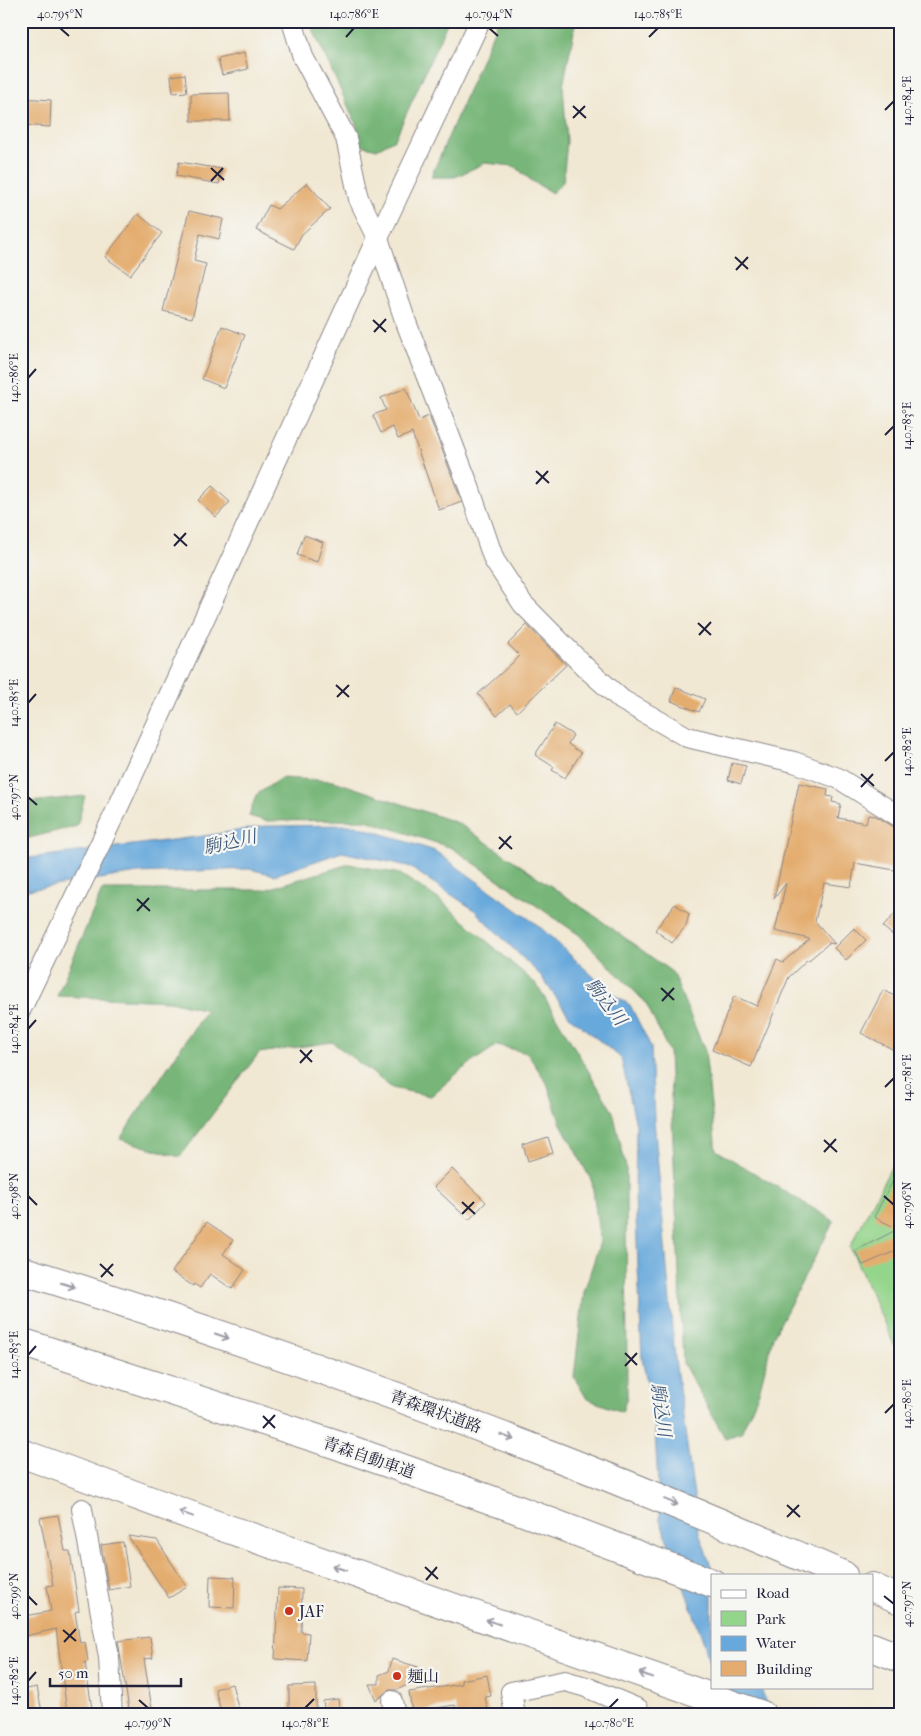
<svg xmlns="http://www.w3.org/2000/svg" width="921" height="1736" font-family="'IM FELL French Canon','Noto Serif JP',serif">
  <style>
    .green { fill: #94d58c; stroke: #5b7c64 }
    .forest { fill: #77b678; stroke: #4c6c5a }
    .water { fill: #67a9dc; stroke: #44668c }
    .building { fill: #e4ad6f }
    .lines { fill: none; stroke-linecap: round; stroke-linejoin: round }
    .minor-casing { stroke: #8a8587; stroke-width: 22 }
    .highway-casing { stroke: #8a8587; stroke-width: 30 }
    .minor { stroke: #fff; stroke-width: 20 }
    .highway { stroke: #fff; stroke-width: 28 }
    .oneway { stroke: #9c9ca7 }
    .ticks { fill: none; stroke: #22223b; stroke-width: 2 }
    .poi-dot { fill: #c8321e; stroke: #f6f6f2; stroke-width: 2 }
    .labels { text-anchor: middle; stroke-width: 4.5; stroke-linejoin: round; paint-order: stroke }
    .street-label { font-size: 16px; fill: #22223b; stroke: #f6f6f2 }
    .poi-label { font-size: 16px; fill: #22223b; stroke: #f6f6f2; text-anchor: start }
    .water-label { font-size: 18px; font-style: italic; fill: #3e587b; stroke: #f6f6f2 }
    .neatline { fill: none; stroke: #22223b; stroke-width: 2 }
    .ticks-label { font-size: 12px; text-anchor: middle; fill: #22223b }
  </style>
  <rect width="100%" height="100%" fill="#f6f6f2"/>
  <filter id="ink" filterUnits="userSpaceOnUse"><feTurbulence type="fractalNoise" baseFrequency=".02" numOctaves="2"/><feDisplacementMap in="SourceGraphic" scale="10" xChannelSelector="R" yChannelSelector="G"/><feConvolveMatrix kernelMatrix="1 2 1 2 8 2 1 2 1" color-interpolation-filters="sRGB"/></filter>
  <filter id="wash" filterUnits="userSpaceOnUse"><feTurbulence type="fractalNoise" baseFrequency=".0096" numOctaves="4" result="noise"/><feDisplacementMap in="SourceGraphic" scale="20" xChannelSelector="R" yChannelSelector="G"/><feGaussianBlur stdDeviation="1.12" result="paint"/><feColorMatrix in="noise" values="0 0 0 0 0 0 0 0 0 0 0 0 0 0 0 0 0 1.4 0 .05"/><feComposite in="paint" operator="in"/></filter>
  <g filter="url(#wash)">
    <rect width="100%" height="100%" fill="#f1e8d3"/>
    <path class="green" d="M900,1150v208l-50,-111z"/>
    <g class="forest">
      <path d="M309,21h139l-53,118 -18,10 -16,-4 -4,-19z"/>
      <path d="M498,21h78l-13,65 4,55 -4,41 -11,11 -20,-12 -18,-15 -29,-3 -30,14h-24z"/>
      <path d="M281,778l53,3 124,42 134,91 80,58 33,79 11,99 118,71 -61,116 -14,55 -18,41 -16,5 -42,-75 -14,-311 -23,-49 -68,-69 -126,-86 -86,-28 -100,1 -17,-5 7,-21z"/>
      <path d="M85,796l-8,30 -56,14v-37z"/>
      <path d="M349,864l51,10 40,26 97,85 76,127 13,55 1,230 -5,15 -35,-13 -13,-22 10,-85 16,-50 -8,-60 -32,-60 -13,-39 -20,-30 -30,-8 -36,25 -30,26 -39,-8 -60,-46 -73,11 -79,104 -60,-18 86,-129 -36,-9 -113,-5 45,-106h162z"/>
    </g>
    <g class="water">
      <path d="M355,825l80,26 104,75 72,67 19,12 21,42 3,73 21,239 24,173 15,43h-2v99l-7,-28 -45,-126 -6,-106 -12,-55 -7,-163 1,-71 -15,-67 -51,-41 -30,-42 -67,-66 -65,-43 -66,-14 -67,23 -26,-6 -111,4 -117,18v-32l191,-24 53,-9z"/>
      <path d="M717,1687h43l12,28z"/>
    </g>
    <g id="blocks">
      <g class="building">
        <path d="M244,53l4,16 -26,6 -4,-16z"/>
        <path d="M185,74l2,18 -14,1 -2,-17z"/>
        <path d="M229,93l1,28h-39v-27z"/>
        <path d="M21,98l30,2 -1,27 -29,-2z"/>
        <path d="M179,162l43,7 -3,15 -43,-8z"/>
        <path d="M307,183l23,26 -28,25 -8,15 -38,-19 13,-25 8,4z"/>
        <path d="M189,211l34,8 -4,20 -19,-5 -6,27 12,3 -14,54 -29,-7z"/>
        <path d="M138,214l24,19 -32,42 -25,-18z"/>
        <path d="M222,326l23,9 -21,53 -22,-9z"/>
        <path d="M406,388l13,32 10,-4 33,86 -23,8 -27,-77 -14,6 -5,-12 -12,6 -8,-18 13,-5 -5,-12z"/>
        <path d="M212,486l18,16 -14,15 -18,-17z"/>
        <path d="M304,535l19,7 -6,20 -20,-7z"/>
        <path d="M527,625l39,40 -49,47 -7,-8 -13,12 -19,-22 42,-38 -12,-12z"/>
        <path d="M676,687l29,12 -6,13 -28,-11z"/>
        <path d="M555,724l18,11 -5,9 13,9 -16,25 -13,-8 2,-3 -19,-12z"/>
        <path d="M732,763l14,3 -5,18 -13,-4z"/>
        <path d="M799,783l29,6 -1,7 6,1 -1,5 9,2 -3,14 28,5 2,-8 8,1 18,11 6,2v42l-45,-8 -4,24 -27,-4 -9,38 20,23 -6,-1 -20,17 -1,-1 -19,18 -38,90 -39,-17 22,-54 23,10 20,-47 6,3 27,-23 -35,-8 11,-48 -12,16z"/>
        <path d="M675,904l14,10 -3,12 -14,17 -17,-13z"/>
        <path d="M900,908v33l-17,-14z"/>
        <path d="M854,928l12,12 -20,20 -12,-12z"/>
        <path d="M883,990l17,9v54l-39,-20z"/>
        <path d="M548,1137l5,16 -25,8 -5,-16z"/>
        <path d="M900,1167v82l-37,16 -8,-14 43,-22 -24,-12z"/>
        <path d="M452,1169l34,33 -17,18 -35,-33z"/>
        <path d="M207,1222l26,18 -10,14 22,16 -13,19 -22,-15 -10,14 -6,-4 -1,2 -21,-14z"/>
        <path d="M58,1515l7,36h5l9,60 -4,1 5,31 5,-1 3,19 -3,1 7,47 -19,3h-6l-11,-83 -35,8v-20l30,-6 -4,-25 6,-1 -13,-67z"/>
        <path d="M128,1536l29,4 30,47 -18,11z"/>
        <path d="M123,1542l7,44 -21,4 -8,-45z"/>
        <path d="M210,1576l25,1 -1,31 -25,-1z"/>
        <path d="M278,1588l24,1 -1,43 8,1 -2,28 -32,-2z"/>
        <path d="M150,1637l3,21 -9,1 9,56h-23l-12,-74z"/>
        <path d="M392,1659l26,8 -5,15 -16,8h-8l-13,10 -7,-16h10v-9l10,-4z"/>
        <path d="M487,1675l4,21 -6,1 4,18h-32l-2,-10 -43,7 -3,-20 53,-8 -1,-4z"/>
        <path d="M232,1684l8,31h-18l-7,-26z"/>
        <path d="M316,1685v27l-27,1v-27z"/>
        <path d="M37,1687l5,25 -15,3 -5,-25z"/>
        <path d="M338,1699l2,16h-15l-2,-14z"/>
      </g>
    </g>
  </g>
  <g filter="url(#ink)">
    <use href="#blocks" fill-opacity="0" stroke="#8a8587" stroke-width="1"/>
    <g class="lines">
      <g class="minor-casing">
        <g id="minor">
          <path d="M292,21l11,36 43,81 13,61 19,39 26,79 65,170 25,73 29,44 63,64 36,32 65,37 107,25 44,16 62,39"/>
          <path d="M21,1009l99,-206 258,-565 102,-217"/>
          <path d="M82,1509l27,148 3,58"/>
          <path d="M392,1701l3,14"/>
          <path d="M515,1715l-4,-23 54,-11 21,6 52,22 1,6"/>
        </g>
      </g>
      <g class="highway-casing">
        <g id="highway">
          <path d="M21,1270c280,87 554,188 822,305"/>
          <path d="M21,1342l319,104 168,60 204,77"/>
          <path d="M21,1453l190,70 551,192"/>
          <path d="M872,1587l28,13"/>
          <path d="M872,1647l28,11"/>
        </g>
      </g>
      <use href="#minor" class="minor"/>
      <use href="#highway" class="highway"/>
    </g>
    <defs><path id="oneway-shaft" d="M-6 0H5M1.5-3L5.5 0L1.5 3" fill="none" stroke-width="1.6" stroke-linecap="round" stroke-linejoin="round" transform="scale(1.25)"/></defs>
    <g class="oneway">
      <use href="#oneway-shaft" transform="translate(68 1285) rotate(17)"/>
      <use href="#oneway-shaft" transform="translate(222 1336) rotate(19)"/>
      <use href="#oneway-shaft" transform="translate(507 1437) rotate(21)"/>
      <use href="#oneway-shaft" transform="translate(671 1502) rotate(22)"/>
      <use href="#oneway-shaft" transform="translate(186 1514) rotate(-160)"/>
      <use href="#oneway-shaft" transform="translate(339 1568) rotate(-161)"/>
      <use href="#oneway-shaft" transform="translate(493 1622) rotate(-161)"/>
      <use href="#oneway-shaft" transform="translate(646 1675) rotate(-161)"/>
    </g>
  </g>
  <path class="ticks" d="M60,28l9,8M489,28l9,8M346,37l8,-9M649,37l9,-9M573,106l13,12M885,110l9,-9M573,118l12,-12M211,168l13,12M211,181l12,-13M735,257l13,12M736,270l12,-13M373,320l13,12M374,332l12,-13M28,378l8,-9M885,435l9,-9M536,471l13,12M536,484l12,-13M174,534l13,12M174,546l12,-13M698,623l13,12M699,635l12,-13M336,685l13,12M337,697l12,-12M28,703l8,-9M885,761l9,-9M861,774l13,12M861,787l12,-13M28,797l9,8M499,837l13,12M499,849l12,-13M137,899l13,12M137,911l12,-13M661,988l13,12M662,1001l12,-13M28,1029l8,-9M300,1050l12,12M300,1063l12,-13M885,1087l9,-9M824,1140l13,12M824,1152l12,-13M28,1196l9,9M884,1196l10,9M462,1202l13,12M462,1214l12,-12M100,1264l13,12M101,1277l12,-13M625,1353l12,12M28,1355l8,-9M625,1366l12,-13M885,1413l9,-9M263,1416l12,12M263,1428l12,-13M787,1505l13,12M787,1517l12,-12M425,1567l13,12M426,1580l11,-13M28,1596l9,9M884,1596l10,8M63,1630l13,11M64,1642l12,-13M28,1681l8,-9M139,1700l9,8M305,1708l9,-9M609,1708l9,-9"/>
  <g class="poi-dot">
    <circle cx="289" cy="1611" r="5"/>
    <circle cx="397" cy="1676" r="5"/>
  </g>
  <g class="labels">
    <g class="street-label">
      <text transform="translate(436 1411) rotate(20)" y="6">青森環状道路</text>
      <text transform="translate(369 1457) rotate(19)" y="6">青森自動車道</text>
    </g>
    <g class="poi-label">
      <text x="299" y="1617">JAF</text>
      <text x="407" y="1682">麺山</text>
    </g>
    <g class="water-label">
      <text transform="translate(230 842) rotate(-13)" y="6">駒込川</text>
      <text transform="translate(606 1002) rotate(52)" y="6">駒込川</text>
      <text transform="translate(661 1410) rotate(82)" y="6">駒込川</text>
    </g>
  </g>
  <rect width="921" height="1736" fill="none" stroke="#f6f6f2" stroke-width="55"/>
  <rect x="711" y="1574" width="162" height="115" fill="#f6f6f2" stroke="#a1a1a9"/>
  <rect x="721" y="1590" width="25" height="8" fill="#ffffff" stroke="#a1a1a9"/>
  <text x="756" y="1598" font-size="15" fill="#22223b">Road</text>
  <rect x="721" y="1611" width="25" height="15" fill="#94d58c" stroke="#a1a1a9"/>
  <text x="756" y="1624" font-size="15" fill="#22223b">Park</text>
  <rect x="721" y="1636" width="25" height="15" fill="#67a9dc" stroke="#a1a1a9"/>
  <text x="756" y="1648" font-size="15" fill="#22223b">Water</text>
  <rect x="721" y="1661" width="25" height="15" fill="#e4ad6f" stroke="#a1a1a9"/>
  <text x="756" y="1674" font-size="15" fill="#22223b">Building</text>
  <path d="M50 1678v8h131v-8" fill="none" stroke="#22223b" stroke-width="2.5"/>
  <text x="58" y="1678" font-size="15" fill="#22223b" stroke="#f6f6f2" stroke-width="4" paint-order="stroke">50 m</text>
  <rect x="28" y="28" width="866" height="1680" class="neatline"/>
  <g class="ticks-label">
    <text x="60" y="18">40.795°N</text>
    <text x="354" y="18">140.786°E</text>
    <text x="489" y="18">40.794°N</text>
    <text x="658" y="18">140.785°E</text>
    <text transform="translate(907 101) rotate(-90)" y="4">140.784°E</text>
    <text transform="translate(14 378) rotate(-90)" y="4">140.786°E</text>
    <text transform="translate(907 426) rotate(-90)" y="4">140.783°E</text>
    <text transform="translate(14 703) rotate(-90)" y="4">140.785°E</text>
    <text transform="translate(907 752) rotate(-90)" y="4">140.782°E</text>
    <text transform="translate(14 797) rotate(-90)" y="4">40.797°N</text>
    <text transform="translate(14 1029) rotate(-90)" y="4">140.784°E</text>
    <text transform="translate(907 1078) rotate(-90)" y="4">140.781°E</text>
    <text transform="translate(14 1196) rotate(-90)" y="4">40.798°N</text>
    <text transform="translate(907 1205) rotate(-90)" y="4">40.796°N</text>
    <text transform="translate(14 1355) rotate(-90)" y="4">140.783°E</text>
    <text transform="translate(907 1404) rotate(-90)" y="4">140.780°E</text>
    <text transform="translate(14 1596) rotate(-90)" y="4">40.799°N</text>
    <text transform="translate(907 1604) rotate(-90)" y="4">40.797°N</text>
    <text transform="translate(14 1681) rotate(-90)" y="4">140.782°E</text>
    <text x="148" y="1727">40.799°N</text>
    <text x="305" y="1727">140.781°E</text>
    <text x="609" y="1727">140.780°E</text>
  </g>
</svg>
